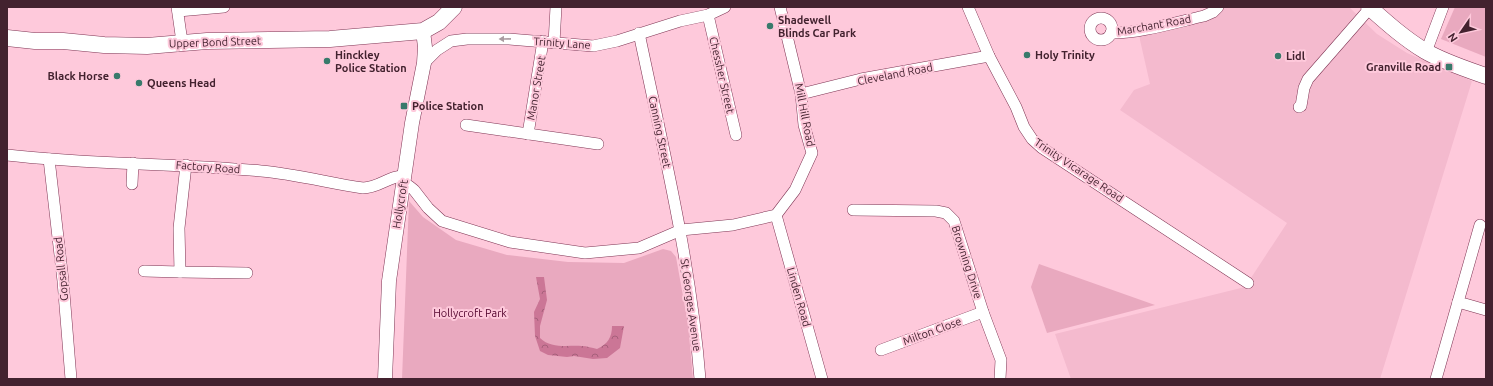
<svg xmlns="http://www.w3.org/2000/svg" width="1493" height="386" font-family="Ubuntu,sans-serif">
  <style>
    .built { fill: #f4bace }
    .green { fill: #e9a9bf }
    .forest { fill: url(#forest-crowns) }
    .lines { fill: none; stroke-linecap: round; stroke-linejoin: round }
    .minor-casing { stroke: #7f3554; stroke-width: 12 }
    .tertiary-casing { stroke: #7f3554; stroke-width: 15 }
    .secondary-casing { stroke: #7f3554; stroke-width: 17 }
    .minor { stroke: #fff; stroke-width: 11 }
    .tertiary { stroke: #fff; stroke-width: 14 }
    .secondary { stroke: #fff; stroke-width: 16 }
    .oneway { fill: #aa9ca1 }
    .poi-dot { fill: #387a6b; stroke: #fec9db; stroke-width: 1.5 }
    .labels { text-anchor: middle; stroke-width: 4; stroke-linejoin: round; paint-order: stroke }
    .poi-label { font-size: 11px; font-weight: bold; fill: #43222f; stroke: #fec9db; text-anchor: start }
    .street-label { font-size: 11px; fill: #43222f; stroke: #fec9db }
    .park-label { font-size: 11px; fill: #50012b; stroke: #fec9db }
  </style>
  <defs>
    <pattern id="forest-crowns" width="20" height="18" patternUnits="userSpaceOnUse"><rect width="20" height="18" fill="#cb7696"/><path d="M2 6a3 3 0 1 1 6 0M12 15a3 3 0 1 1 6 0" fill="none" stroke="#a6607b"/></pattern>
  </defs>
  <rect width="100%" height="100%" fill="#fec9db"/>
  <path class="built" d="M1218,7h131l28,27 30,19 65,28 -92,298h-309l-16,-45 190,-47 42,-64 -167,-113 14,-20 16,-6 -10,-44 -1,-10z"/>
  <g class="green">
    <path d="M1455,7h31v50l-45,-18z"/>
    <path d="M409,201l14,16 33,23 51,15 61,7 56,1 39,-14 8,2 5,6 12,67 5,55h-291z"/>
    <path d="M1039,264l116,41 -108,28 -16,-46z"/>
  </g>
  <path class="forest" d="M536,277h8l3,23 -7,26v12c11,11 27,7 42,8 5,0 10,2 15,3 11,-5 15,-12 15,-23h12l-4,22 -13,10 -14,1 -19,-3 -7,1 -19,-2 -8,-4 -5,-15 -1,-24 6,-13z"/>
  <g class="lines">
    <g class="minor-casing">
      <g id="minor">
        <path d="M177,7l5,35"/>
        <path d="M968,7l21,49 27,51 8,20 8,12 10,9 206,135"/>
        <path d="M178,11l46,-4"/>
        <path d="M708,15l28,120"/>
        <circle cx="1101" cy="29" r="11"/>
        <path d="M639,33c24,115 52,229 61,346"/>
        <path d="M1111,33c26,1 66,-11 93,-17l9,-4 5,-5"/>
        <path d="M554,43l2,-36"/>
        <path d="M1426,52l17,-45"/>
        <path d="M424,63l13,-13 14,-9 16,-2h42l84,7 24,-5 63,-20 28,-6 17,-8"/>
        <path d="M801,94l60,-15 128,-23"/>
        <path d="M1299,107l2,-1 3,-18 4,-9 62,-71"/>
        <path d="M466,125l132,19"/>
        <path d="M528,134l15,-93"/>
        <path d="M7,155c84,10 170,8 254,16 35,3 68,12 102,17 16,0 27,-13 42,-12"/>
        <path d="M49,159l14,122 8,98"/>
        <path d="M186,165l-7,63 1,44 67,1"/>
        <path d="M132,184l1,-21"/>
        <path d="M403,185l6,1 5,4 14,18 14,13 68,21 75,11 54,-5 42,-18 52,-5 43,-10 19,-25 17,-37 -8,-28 -3,-31 -21,-87"/>
        <path d="M853,210l83,1 10,2 8,8 29,91 18,48 -1,19"/>
        <path d="M776,215l46,164"/>
        <path d="M1480,225l-22,77 28,8"/>
        <path d="M144,271l36,1"/>
        <path d="M881,350l102,-38"/>
        <path d="M1436,379l22,-77"/>
      </g>
    </g>
    <g class="tertiary-casing">
      <path id="tertiary" d="M385,379l4,-98 23,-158 12,-60 1,-16 -2,-16"/>
    </g>
    <g class="secondary-casing">
      <g id="secondary">
        <path d="M1369,7c18,16 36,32 56,44 19,11 41,18 61,25"/>
        <path d="M7,38l28,3h28l41,4 43,1 60,-5 123,-2 93,-8 16,-9 15,-15"/>
      </g>
    </g>
    <use href="#minor" class="minor"/>
    <use href="#tertiary" class="tertiary"/>
    <use href="#secondary" class="secondary"/>
  </g>
  <defs><path id="oneway-solid" d="M-6-.8H1V-3.2L6.5 0L1 3.2V.8H-6Z"/></defs>
  <use class="oneway" href="#oneway-solid" transform="translate(505 39) rotate(179)"/>
  <g class="poi-dot">
    <circle cx="770" cy="26" r="4"/>
    <circle cx="1027" cy="55" r="4"/>
    <circle cx="1278" cy="56" r="4"/>
    <circle cx="327" cy="61" r="4"/>
    <rect x="1445" y="63" width="8" height="8" rx="2"/>
    <circle cx="117" cy="76" r="4"/>
    <circle cx="139" cy="83" r="4"/>
    <rect x="400" y="102" width="8" height="8" rx="2"/>
  </g>
  <g class="labels">
    <g class="poi-label">
      <text x="778" y="24">Shadewell<tspan x="778" dy="13">Blinds Car Park</tspan></text>
      <text x="335" y="59">Hinckley<tspan x="335" dy="13">Police Station</tspan></text>
      <text x="1035" y="59">Holy Trinity</text>
      <text x="1286" y="60">Lidl</text>
      <text x="1441" y="71" text-anchor="end">Granville Road</text>
      <text x="109" y="80" text-anchor="end">Black Horse</text>
      <text x="147" y="87">Queens Head</text>
      <text x="412" y="110">Police Station</text>
    </g>
    <g class="street-label">
      <text transform="translate(1154 25) rotate(-10)" y="4">Marchant Road</text>
      <text transform="translate(215 42) rotate(-2)" y="4">Upper Bond Street</text>
      <text transform="translate(562 43) rotate(4)" y="4">Trinity Lane</text>
      <text transform="translate(895 74) rotate(-11)" y="4">Cleveland Road</text>
      <text transform="translate(722 75) rotate(77)" y="4">Chessher Street</text>
      <text transform="translate(536 88) rotate(-80)" y="4">Manor Street</text>
      <text transform="translate(805 115) rotate(79)" y="4">Mill Hill Road</text>
      <text transform="translate(660 132) rotate(78)" y="4">Canning Street</text>
      <text transform="translate(208 167) rotate(4)" y="4">Factory Road</text>
      <text transform="translate(1079 170) rotate(34)" y="4">Trinity Vicarage Road</text>
      <text transform="translate(400 204) rotate(-81)" y="4">Hollycroft</text>
      <text transform="translate(967 262) rotate(72)" y="4">Browning Drive</text>
      <text transform="translate(61 269) rotate(-96)" y="4">Gopsall Road</text>
      <text transform="translate(799 297) rotate(74)" y="4">Linden Road</text>
      <text transform="translate(691 305) rotate(82)" y="4">St Georges Avenue</text>
      <text transform="translate(932 331) rotate(-20)" y="4">Milton Close</text>
    </g>
    <g class="park-label">
      <text x="470" y="317">Hollycroft Park</text>
    </g>
  </g>
  <rect width="1493" height="386" fill="none" stroke="#43222f" stroke-width="16"/>
  <g transform="translate(1461 32) rotate(236)" stroke="#fec9db" stroke-width="3" paint-order="stroke">
  <path d="M0-3L7 15L0 10L-7 15Z" fill="#43222f"/>
  <text y="-6" font-size="11" font-weight="bold" text-anchor="middle" fill="#43222f">N</text>
  </g>
</svg>
